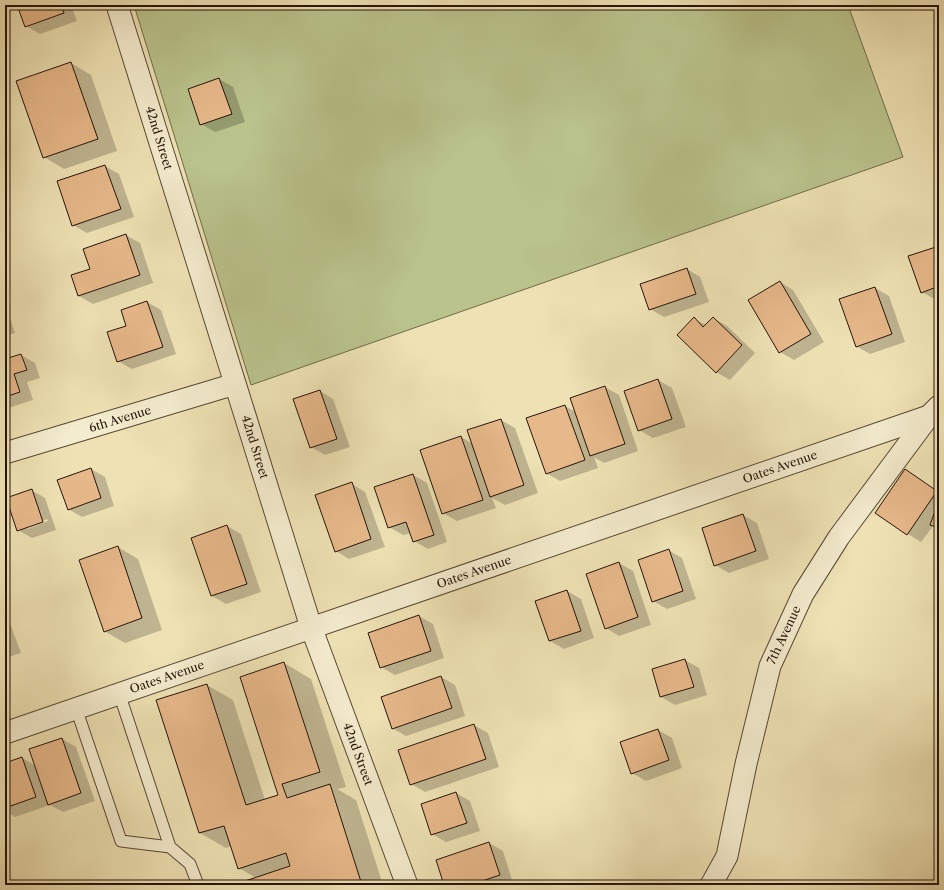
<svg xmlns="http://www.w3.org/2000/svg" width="944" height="890" font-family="'Libre Caslon Text',serif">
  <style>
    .green { fill: #bac38c; stroke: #706c4b }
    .shadow { fill: #0003; fill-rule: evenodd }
    .building { fill: #e7b889; stroke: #25140a }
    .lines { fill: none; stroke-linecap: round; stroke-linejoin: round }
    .service-casing { stroke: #574834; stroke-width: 13 }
    .minor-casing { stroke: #574834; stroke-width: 23 }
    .service { stroke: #f4ecce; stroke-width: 11 }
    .minor { stroke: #f4ecce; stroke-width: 21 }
    .labels { text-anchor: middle; stroke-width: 4; stroke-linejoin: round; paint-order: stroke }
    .street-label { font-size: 12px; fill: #25140a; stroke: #f4ecce }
  </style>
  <rect width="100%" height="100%" fill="#eee2b4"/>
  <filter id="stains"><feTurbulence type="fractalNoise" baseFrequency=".005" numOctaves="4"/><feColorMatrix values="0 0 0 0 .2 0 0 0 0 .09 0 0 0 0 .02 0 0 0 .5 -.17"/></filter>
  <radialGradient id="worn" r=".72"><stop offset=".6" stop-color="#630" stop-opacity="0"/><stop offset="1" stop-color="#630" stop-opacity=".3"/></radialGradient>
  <path class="green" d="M134,5h714l55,152 -652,228z"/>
  <g class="shadow">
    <path d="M18,5h53l6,16 -37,13 -14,-8z"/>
    <path d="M71,63l20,12 26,76 -53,18 -20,-12z"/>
    <path d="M219,79l14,8 12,35 -30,10 -14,-8z"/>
    <path d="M105,166l14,8 15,43 -47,16 -14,-8z"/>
    <path d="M126,235l14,8 13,40 -60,21 -14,-8 -7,-20 19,-6z"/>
    <path d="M939,247v52l-3,1 -14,-8z"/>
    <path d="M687,269l13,8 9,25 -45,15 -14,-8z"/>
    <path d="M780,282l13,8 31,52 -30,18 -14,-8z"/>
    <path d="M875,288l14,8 16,46 -35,12 -14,-8z"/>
    <path d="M5,302l10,31 -10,3z"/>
    <path d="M147,302l14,8 15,44 -44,15 -14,-8 10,-35z"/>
    <path d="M713,318l14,8 28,27 -25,27 -14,-8 -22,-53 12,6z"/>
    <path d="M21,355l14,8 5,15 -13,4 6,18 -28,9v-49z"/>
    <path d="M658,380l14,8 14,39 -33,11 -14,-8z"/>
    <path d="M605,387l14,8 19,56 -34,12 -10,-6 4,11 -38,13 -14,-8 19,-67 11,6z"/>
    <path d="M320,391l13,8 17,48 -25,8 -14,-8z"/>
    <path d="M501,420l14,8 23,65 -33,12 -13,-7 4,10 -39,13 -14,-8 18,-76 12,7z"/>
    <path d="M91,469l14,8 9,29 -32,11 -14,-8z"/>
    <path d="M905,470l34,22v37l-6,-3 -12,16 -13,-8z"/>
    <path d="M413,475l14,8 20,59 -19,7 -14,-8 -3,-8 -8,2 -14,-8z"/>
    <path d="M352,484l13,8 20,55 -36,12 -13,-8z"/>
    <path d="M31,490l14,8 11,32 -24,8 -14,-8zM47,519l1,2 -21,8v-2z"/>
    <path d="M743,515l14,8 12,36 -40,14 -14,-8z"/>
    <path d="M227,526l14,8 20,58 -35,12 -14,-8 -20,-58z"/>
    <path d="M118,547l20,12 24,71 -37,13 -21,-12z"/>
    <path d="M668,550l14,8 14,41 -29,10 -14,-8z"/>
    <path d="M619,563l14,8 18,54 -32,11 -13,-8z"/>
    <path d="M567,591l14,8 13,39 -30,11 -14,-8 -13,-39z"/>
    <path d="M5,610l16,43 -16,5z"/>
    <path d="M419,616l14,8 11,34 -49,17 -14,-8z"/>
    <path d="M685,660l14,8 8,27 -32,10 -14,-8 -8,-27z"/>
    <path d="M284,663l27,16 35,108 -9,2 19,11 27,85h-136l9,-7 -17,-10 -7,-22 -6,2 -26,-15 7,-148 26,15 32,100 14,-5z"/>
    <path d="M441,677l14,8 10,31 -59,20 -14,-8z"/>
    <path d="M474,725l14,8 11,34 -74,25 -14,-8z"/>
    <path d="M658,730l14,8 10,30 -36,13 -14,-8z"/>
    <path d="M62,739l14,8 19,54 -32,11 -13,-7 -35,12 -10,-6v-47l17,-6 14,8z"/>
    <path d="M456,793l14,8 10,30 -34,11 -14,-8z"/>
    <path d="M489,843l14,8 10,32 -7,2h-60z"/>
  </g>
  <g class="building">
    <path d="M17,5h44l3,8 -39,14z"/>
    <path d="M71,62l27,77 -55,19 -27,-77z"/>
    <path d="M219,78l13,36 -32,11 -12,-36z"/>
    <path d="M105,165l16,44 -49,17 -15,-45z"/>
    <path d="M126,234l14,41 -62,21 -7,-21 19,-6 -7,-20z"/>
    <path d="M939,246v40l-18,7 -13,-37z"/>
    <path d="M687,268l9,26 -47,16 -9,-26z"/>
    <path d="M780,281l31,53 -32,19 -31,-53z"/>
    <path d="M875,287l17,47 -36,13 -17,-48z"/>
    <path d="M147,301l16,46 -46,15 -10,-30 19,-6 -5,-16z"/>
    <path d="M694,317l9,10 10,-10 29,28 -26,28 -39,-38z"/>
    <path d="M21,354l6,16 -13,4 6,18 -15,5v-38z"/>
    <path d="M658,379l14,40 -34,12 -14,-40z"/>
    <path d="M605,386l20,58 -35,12 -20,-58z"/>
    <path d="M320,390l17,49 -27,9 -17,-49z"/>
    <path d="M565,405l20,55 -39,14 -20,-56z"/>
    <path d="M501,419l23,66 -34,12 -23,-67z"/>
    <path d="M461,436l22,64 -41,14 -22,-64z"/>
    <path d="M91,468l10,30 -33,12 -11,-30z"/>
    <path d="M905,469l32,22 -30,44 -32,-22z"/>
    <path d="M413,474l21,61 -21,7 -7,-20 -18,6 -14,-41z"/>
    <path d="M352,482l19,57 -36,13 -20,-57z"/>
    <path d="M32,489l11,33 -26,9 -11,-33z"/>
    <path d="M939,500v28l-9,-3z"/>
    <path d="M743,514l13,37 -42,15 -12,-38z"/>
    <path d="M227,525l20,59 -36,12 -20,-58z"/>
    <path d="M118,546l24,72 -38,14 -25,-72z"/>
    <path d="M669,549l14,42 -31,11 -14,-42z"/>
    <path d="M619,562l19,55 -33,12 -19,-55z"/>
    <path d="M567,590l14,41 -32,10 -14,-40z"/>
    <path d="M419,615l12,36 -51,17 -12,-35z"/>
    <path d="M685,659l9,28 -34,10 -8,-28z"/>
    <path d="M284,662l36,110 -38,12 5,14 43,-14 32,101h-116l-1,-4 45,-15 -4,-13 -48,16 -14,-43 -25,7 -43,-133 51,-16 39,121 32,-10 -38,-118z"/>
    <path d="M441,676l11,32 -60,21 -11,-32z"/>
    <path d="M474,724l12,35 -76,26 -12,-35z"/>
    <path d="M658,729l11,31 -38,14 -11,-32z"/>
    <path d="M62,738l19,55 -33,12 -19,-56z"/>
    <path d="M22,757l14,40 -31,11v-45z"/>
    <path d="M456,792l11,31 -36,12 -10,-31z"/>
    <path d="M489,842l11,33 -30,10h-26l-8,-25z"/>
  </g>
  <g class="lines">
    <g class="service-casing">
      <g id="service">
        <path d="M119,693l51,154 20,17 8,21"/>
        <path d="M76,708l45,133 49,6"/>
      </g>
    </g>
    <g class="minor-casing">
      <g id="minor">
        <path d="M117,5l194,622 96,258"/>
        <path d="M5,453l230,-69"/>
        <path d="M5,733l924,-317 10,-10"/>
        <path d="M711,885l16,-29 19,-92 24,-98 33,-72 36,-57 90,-121 2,1"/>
      </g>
    </g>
    <use href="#service" class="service"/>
    <use href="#minor" class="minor"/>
  </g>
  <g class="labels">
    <g class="street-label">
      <text transform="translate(159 138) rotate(73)" y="4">42nd Street</text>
      <text transform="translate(120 419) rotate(-17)" y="4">6th Avenue</text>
      <text transform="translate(255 447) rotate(73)" y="4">42nd Street</text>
      <text transform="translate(780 467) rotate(-19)" y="4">Oates Avenue</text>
      <text transform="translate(474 572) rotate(-19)" y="4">Oates Avenue</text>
      <text transform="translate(784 635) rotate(-65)" y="4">7th Avenue</text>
      <text transform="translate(167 677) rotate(-19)" y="4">Oates Avenue</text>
      <text transform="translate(358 754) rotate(70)" y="4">42nd Street</text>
    </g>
  </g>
  <rect width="944" height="890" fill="none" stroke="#eee2b4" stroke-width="20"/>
  <rect x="6" y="6" width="932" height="878" fill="none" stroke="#25140a" stroke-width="2"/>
  <rect x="10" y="10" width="924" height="870" fill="none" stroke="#25140a"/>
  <rect width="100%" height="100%" filter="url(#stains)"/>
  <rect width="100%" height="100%" fill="url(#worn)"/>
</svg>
